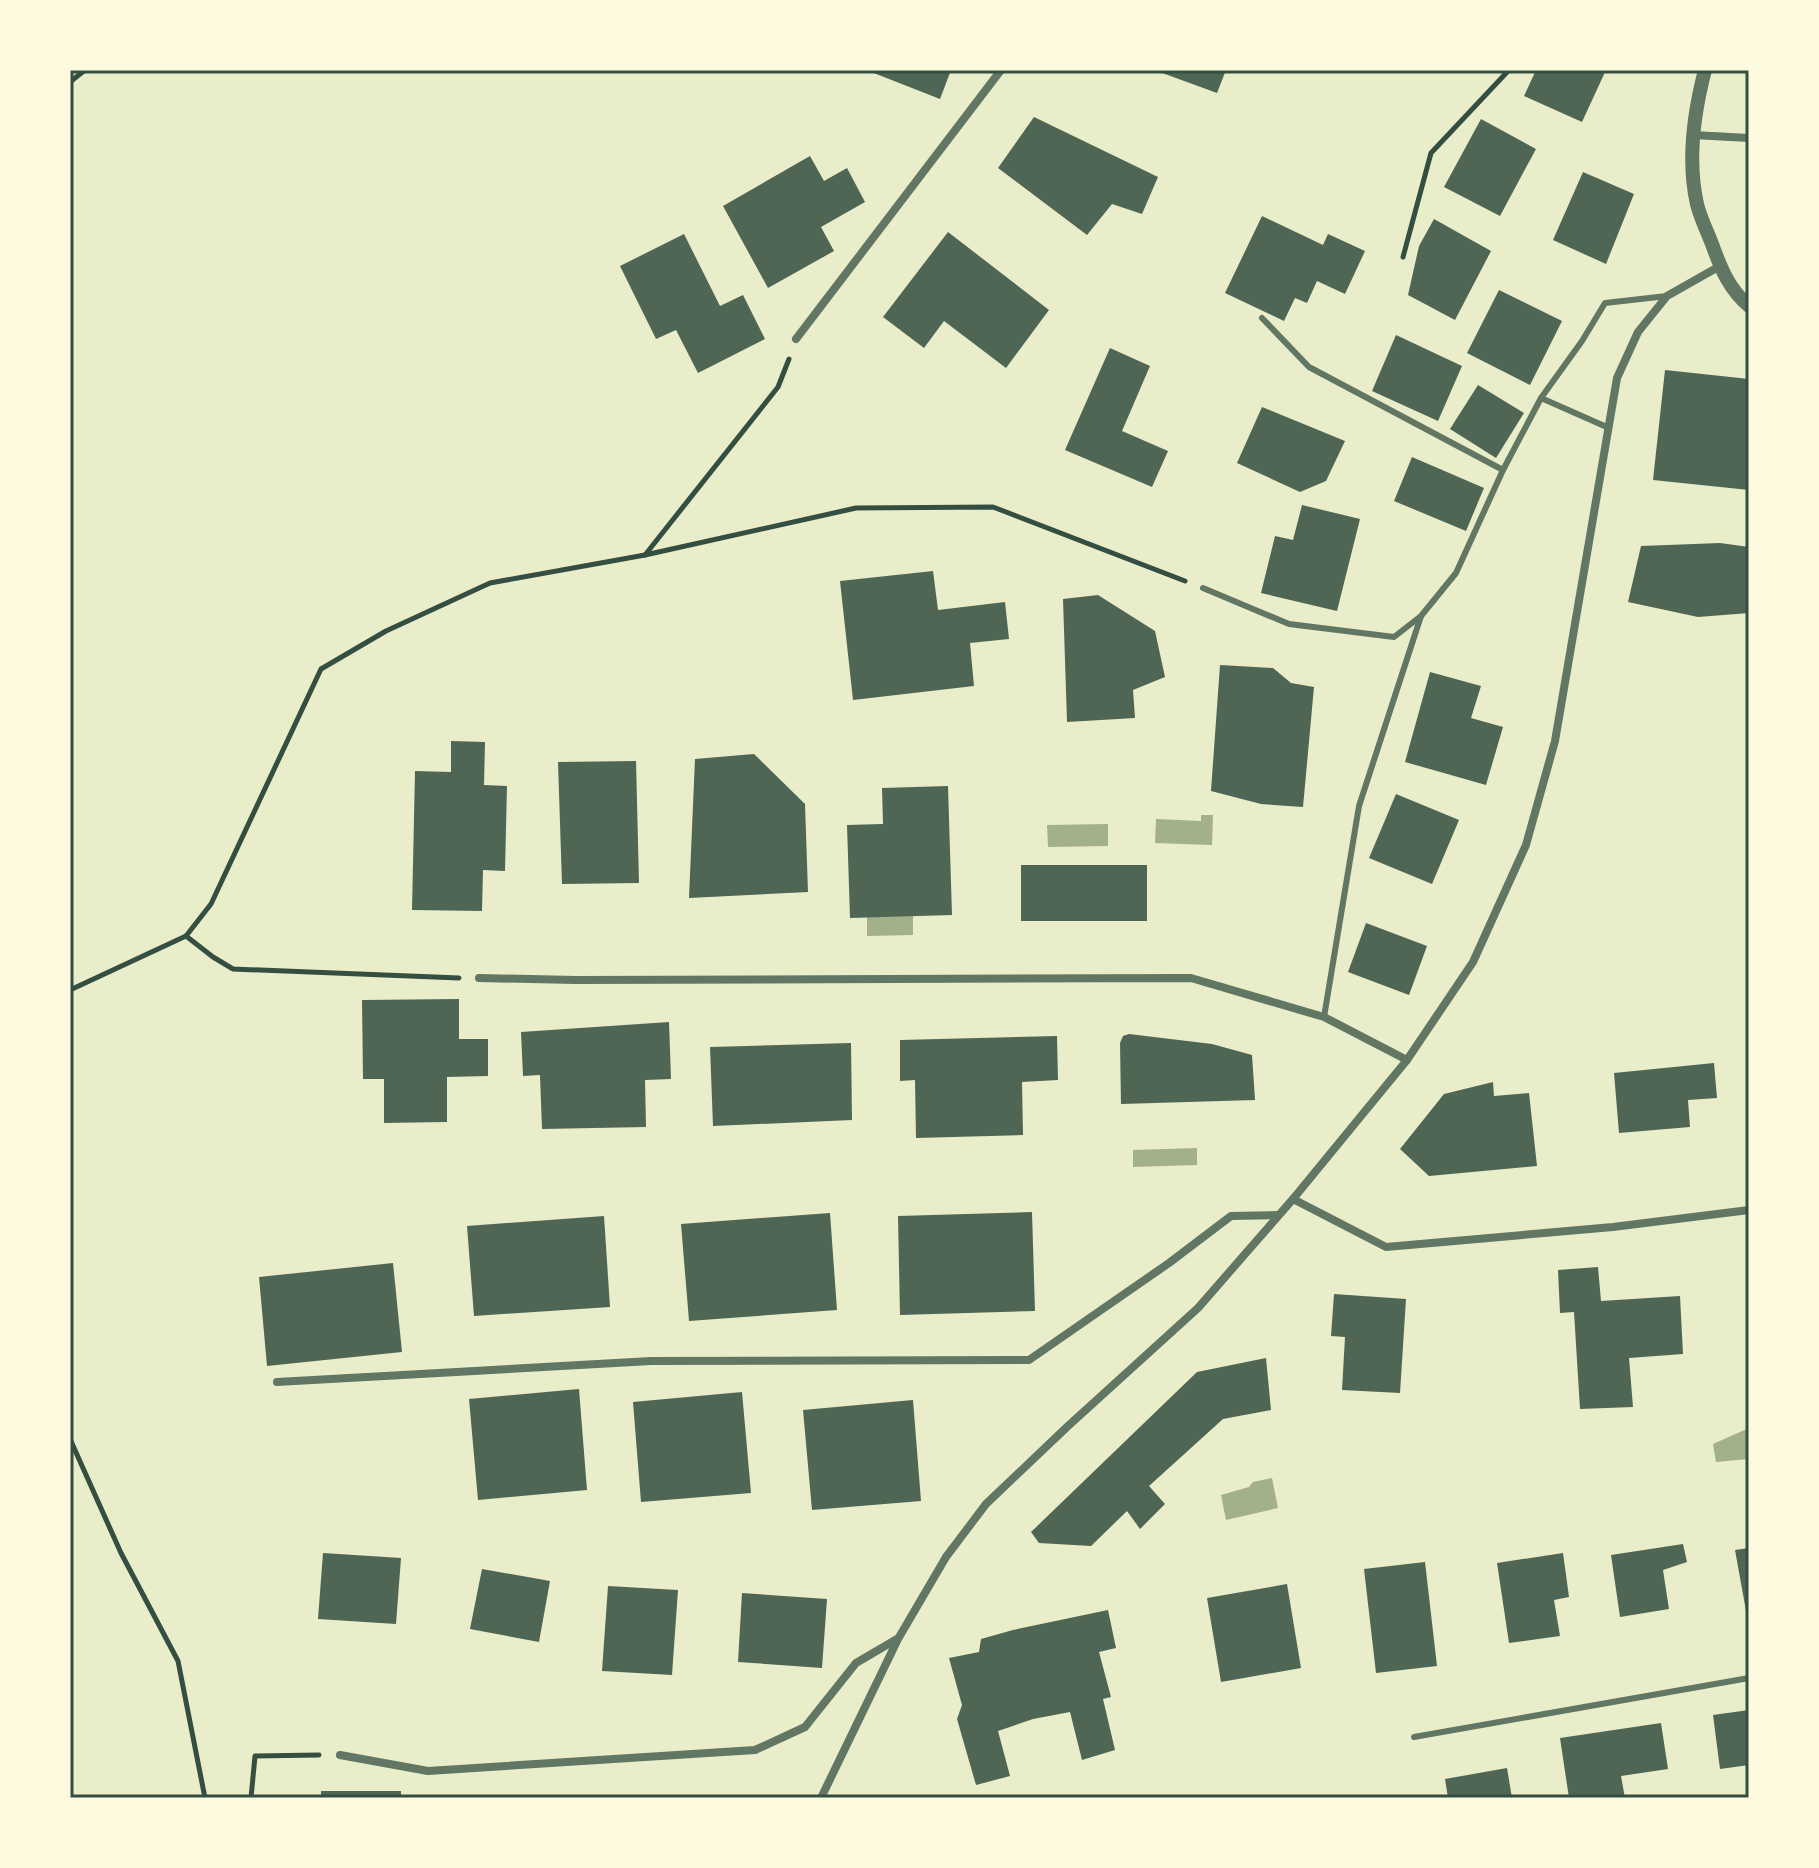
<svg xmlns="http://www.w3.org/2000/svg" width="1819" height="1868" font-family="Barlow,sans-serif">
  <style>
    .water { fill: #a3b18a }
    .building { fill: #4f6655 }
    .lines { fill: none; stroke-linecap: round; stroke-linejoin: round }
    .path { stroke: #344e41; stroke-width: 5 }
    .service { stroke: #617663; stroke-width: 6 }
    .minor { stroke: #617663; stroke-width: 8 }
    .tertiary { stroke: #617663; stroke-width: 14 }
    .neatline { fill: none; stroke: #344e41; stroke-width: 3 }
  </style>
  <rect width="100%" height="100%" fill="#e9edc9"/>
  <g class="water">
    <path d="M1201,815h12l-1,30 -57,-2 1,-24 45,2z"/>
    <path d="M1108,824v22l-60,1 -1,-22z"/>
    <path d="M913,915v20l-46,1v-20z"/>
    <path d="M1197,1148v17l-64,2v-17z"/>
    <path d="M1749,1428v31l-33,3 -3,-18z"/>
    <path d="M1272,1478l6,30 -52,12 -5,-25 28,-8 4,-5z"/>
  </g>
  <g class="building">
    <path d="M866,70h85l-11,29z"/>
    <path d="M1154,70h72l-9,23z"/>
    <path d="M1536,70h70l-24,52 -58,-26z"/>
    <path d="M1034,117l124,60 -16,37 -30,-10 -25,31 -89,-67z"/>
    <path d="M1481,119l55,30 -36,67 -56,-29z"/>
    <path d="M810,156l14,25 23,-13 18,34 -44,25 13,24 -66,37 -45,-82z"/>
    <path d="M1583,172l51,22 -28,70 -53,-24z"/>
    <path d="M1262,216l61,29 5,-11 37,17 -20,43 -28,-13 -10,22 -12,-5 -11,23 -59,-28z"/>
    <path d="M1434,219l57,32 -36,69 -47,-25 11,-49z"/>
    <path d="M948,232l101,78 -43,58 -62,-47 -20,27 -41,-31z"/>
    <path d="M684,234l36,72 23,-11 22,44 -67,34 -22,-43 -20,9 -36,-73z"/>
    <path d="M1499,290l63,31 -32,64 -63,-32z"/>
    <path d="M1396,335l66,31 -24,55 -66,-30z"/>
    <path d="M1110,348l40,18 -28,65 46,20 -16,36 -87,-37z"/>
    <path d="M1665,370l84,9v111l-96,-10z"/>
    <path d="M1478,385l46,28 -28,45 -46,-29z"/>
    <path d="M1262,407l83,34 -19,40 -26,11 -63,-29z"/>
    <path d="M1412,457l72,31 -18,43 -72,-30z"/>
    <path d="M1302,505l58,14 -23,92 -76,-18 14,-57 18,4z"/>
    <path d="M1720,543l29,4v66l-51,4 -70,-15 13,-56z"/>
    <path d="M933,571l5,39 67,-8 4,37 -39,4 4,43 -121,14 -13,-119z"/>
    <path d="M1098,595l57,36 10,46 -32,13 2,28 -68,4 -4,-123z"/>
    <path d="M1220,665l53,3 18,15 23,4 -11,120 -42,-3 -50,-13z"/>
    <path d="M1430,672l51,14 -10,32 32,9 -17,58 -81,-23z"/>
    <path d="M451,741l34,1 -1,43 23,1 -2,85 -22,-1 -1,41 -70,-1 3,-139 36,1z"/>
    <path d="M754,754l51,50 3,88 -119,6 6,-139z"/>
    <path d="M636,761l3,122 -77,1 -4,-122z"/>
    <path d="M948,786l4,129 -102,3 -3,-93 36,-1 -1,-36z"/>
    <path d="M1396,794l63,26 -27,64 -63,-26z"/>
    <rect x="1021" y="865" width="126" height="56"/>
    <path d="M1366,923l61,23 -18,49 -61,-23z"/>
    <path d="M459,999v40h29v37l-41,1v45l-63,1v-44h-21l-1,-79z"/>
    <path d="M669,1022l2,57 -26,1 1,47 -104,2 -2,-54 -17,1 -2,-44z"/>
    <path d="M1129,1034l83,10 40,11 3,45 -134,4 -1,-61 3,-7z"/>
    <path d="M1057,1036l1,44 -36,2 1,53 -107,3 -1,-58 -15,1v-41z"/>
    <path d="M851,1043l1,77 -139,6 -3,-79z"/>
    <path d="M1714,1063l3,35 -29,2 2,27 -71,6 -5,-60z"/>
    <path d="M1493,1082l1,14 35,-3 8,73 -108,10 -29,-27 44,-55z"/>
    <path d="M1032,1212l3,99 -135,4 -2,-99z"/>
    <path d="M830,1213l7,97 -148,11 -8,-97z"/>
    <path d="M604,1216l6,91 -136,9 -7,-90z"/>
    <path d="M393,1263l9,89 -135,14 -8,-89z"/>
    <path d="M1598,1267l3,34 79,-5 3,58 -54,4 4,49 -53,2 -6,-97 -14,1 -2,-43z"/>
    <path d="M1334,1294l72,5 -6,94 -58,-3 3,-53 -14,-1z"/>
    <path d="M1266,1358l5,52 -48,9 -74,67 16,18 -25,25 -13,-18 -36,35 -52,-3 -8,-11 166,-160z"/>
    <path d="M579,1389l8,101 -109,10 -9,-101z"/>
    <path d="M742,1392l9,101 -110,9 -8,-100z"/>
    <path d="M913,1400l8,101 -109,9 -9,-100z"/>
    <path d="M1683,1544l4,18 -24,8 6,39 -49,8 -9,-62z"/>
    <path d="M1749,1548v62l-3,1 -11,-61z"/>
    <path d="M323,1553l78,5 -5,66 -78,-5z"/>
    <path d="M1563,1553l6,44 -15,3 6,36 -51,7 -12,-80z"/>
    <path d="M1425,1562l12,104 -61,7 -12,-104z"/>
    <path d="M482,1569l68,12 -11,61 -69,-13z"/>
    <path d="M1287,1584l14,84 -80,14 -14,-84z"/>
    <path d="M608,1586l70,4 -6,85 -70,-4z"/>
    <path d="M742,1593l85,6 -5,69 -84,-6z"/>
    <path d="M1108,1610l8,38 -17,4 12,45 -8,2 12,51 -33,10 -12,-48 -37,7 -35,12 12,45 -34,9 -19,-66 5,-14 -13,-47 30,-6 2,-13 32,-9z"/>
    <path d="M1749,1710v55l-29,4 -7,-54z"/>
    <path d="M1661,1723l7,46 -47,7 4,22h-56l-9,-60z"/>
    <path d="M1507,1768l5,30h-64l-3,-19z"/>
    <rect x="321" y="1791" width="80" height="7"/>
  </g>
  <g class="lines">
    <g class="path">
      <path d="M70,82l15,-12"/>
      <path d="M1403,257l28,-104 78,-83"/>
      <path d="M645,555l133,-168 11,-28"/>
      <path d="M186,936l27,21 20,12 226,9"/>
      <path d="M70,990l116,-54 25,-32 110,-235 65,-38 104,-48 155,-28 211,-47 137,-1 192,74"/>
      <path d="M70,1439l51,114 57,108 27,137"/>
      <path d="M251,1798l4,-42 64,-1"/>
    </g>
    <g class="service">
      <path d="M1262,318l47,49 194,103"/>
      <path d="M1541,398l68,30"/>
      <path d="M1203,588l86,36 105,13 27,-21 35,-43 47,-103 38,-72 41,-57 23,-38 62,-7"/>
      <path d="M1324,1017l35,-211 62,-190"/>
      <path d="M1414,1737l335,-59"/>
    </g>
    <g class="minor">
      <path d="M1693,135l56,3"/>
      <path d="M796,339l205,-269"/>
      <path d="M479,978l96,2 616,-2 133,39 83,43"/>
      <path d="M1293,1199l93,48 227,-20 136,-17"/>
      <path d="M277,1382l374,-21 378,-1 140,-97 62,-47 47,-1"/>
      <path d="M340,1755l88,16 327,-21 50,-23 51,-64 41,-24"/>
      <path d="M821,1798l77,-159 48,-82 40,-53 82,-78 130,-118 95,-109 114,-139 66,-98 53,-117 29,-104 62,-363 21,-46 29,-36 53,-30"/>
    </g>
    <path class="tertiary" d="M1705,70c-11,42 -18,90 -8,134 3,13 10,27 15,40 9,25 17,45 37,62"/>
  </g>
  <rect width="1819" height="1868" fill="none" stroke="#fefae0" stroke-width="144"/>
  <rect x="72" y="72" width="1675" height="1724" class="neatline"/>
</svg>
